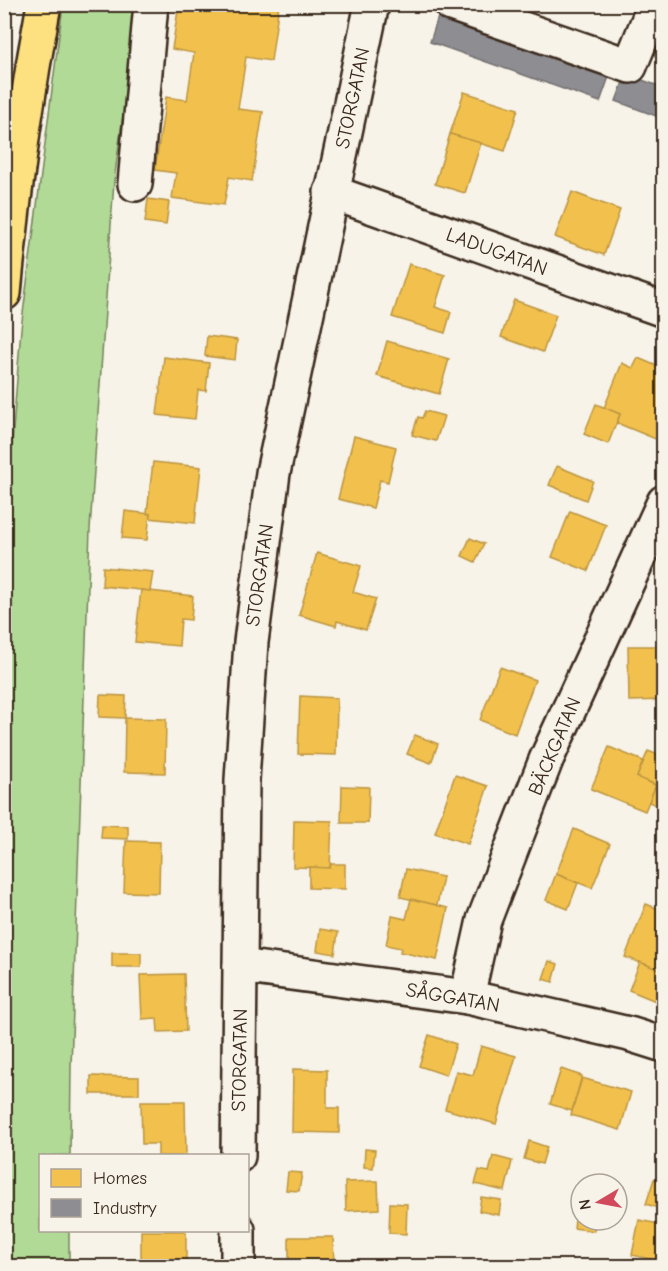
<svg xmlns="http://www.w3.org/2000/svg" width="668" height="1271" font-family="'Comic Neue',sans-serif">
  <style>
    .green { fill: #b1da97; stroke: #76825a; stroke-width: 1.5 }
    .homes { fill: #f2c14e; stroke: #bb9440; stroke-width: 1.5 }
    .industry { fill: #8d8d92; stroke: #746f6f; stroke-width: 1.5 }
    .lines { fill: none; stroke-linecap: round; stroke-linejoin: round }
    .minor-casing { stroke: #3b2a1e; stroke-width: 38 }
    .major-casing { stroke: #3b2a1e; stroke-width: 38 }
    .minor { stroke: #f7f3e8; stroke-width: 33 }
    .major { stroke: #fde080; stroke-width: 33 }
    .labels { text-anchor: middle; stroke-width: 6; stroke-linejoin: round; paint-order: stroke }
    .street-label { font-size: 20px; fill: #3b2a1e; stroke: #f7f3e8 }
  </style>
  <rect width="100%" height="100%" fill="#f7f3e8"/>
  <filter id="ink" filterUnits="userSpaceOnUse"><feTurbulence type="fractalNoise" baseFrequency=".0167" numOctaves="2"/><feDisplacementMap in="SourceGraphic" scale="12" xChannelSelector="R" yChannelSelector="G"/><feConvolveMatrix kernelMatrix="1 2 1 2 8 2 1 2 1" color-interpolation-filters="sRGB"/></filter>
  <g filter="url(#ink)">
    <path class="green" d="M63,5h75l-24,176 -24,348 -19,537 -1,89 -30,1v74l29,1v35h-64l-1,-723 17,-214z"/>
    <g class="homes">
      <path d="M179,4h100l-8,57 -25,-4 -8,52 25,3 -11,69 -23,-4 -5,28 -52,-7 4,-25 -21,-3 11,-73 21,3 7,-47 -22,-4z"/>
      <path d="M464,92l54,17 -13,42 -55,-17z"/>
      <path d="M450,134l31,9 -16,50 -30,-9z"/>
      <path d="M572,192l48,18 -16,45 -49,-18z"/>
      <path d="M148,199l21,3 -3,23 -21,-3z"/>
      <path d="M409,264l36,11 -10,32 16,5 -6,21 -53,-16z"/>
      <path d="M514,300l42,15 -13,37 -42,-15z"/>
      <path d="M207,336l30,4 -2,20 -30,-4z"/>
      <path d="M387,341l62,18 -10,35 -62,-18z"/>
      <path d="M164,357l45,6 -3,28 -8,-1 -3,29 -38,-4z"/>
      <path d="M638,358l26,11v56l-6,15 -41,-17 3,-9 -16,-6 18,-45 11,5z"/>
      <path d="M596,404l24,10 -12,30 -24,-10z"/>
      <path d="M425,411l19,5 -8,25 -24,-6 6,-18 4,1z"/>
      <path d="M354,436l42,11 -8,35 -8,-2 -7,28 -35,-9z"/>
      <path d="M153,462l48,5 -6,56 -46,-5 1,-4 -3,-1z"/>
      <path d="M557,466l36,15 -7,19 -37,-15z"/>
      <path d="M125,511l25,3 -3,26 -25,-2z"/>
      <path d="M570,511l36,14 -18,46 -36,-14z"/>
      <path d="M470,538l14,6 -9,18 -13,-6z"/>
      <path d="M317,553l44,13 -8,26 23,7 -10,31 -29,-9 -1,5 -37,-11z"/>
      <path d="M103,567l50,5 -3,19 -48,-5z"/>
      <path d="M141,590l52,6 -2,24 -10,-1 -2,27 -44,-4z"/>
      <path d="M628,646h36v54l-35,1z"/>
      <path d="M500,667l35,13 -20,54 -35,-14z"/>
      <path d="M100,695l26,1 -1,22 -26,-1z"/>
      <path d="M300,696l37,2 -1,57 -38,-1z"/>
      <path d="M125,718l41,1 -1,54 -41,-1z"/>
      <path d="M415,735l23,9 -7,19 -24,-9z"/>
      <path d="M609,747l34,14 -6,16 19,8 -11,26 -54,-22z"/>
      <path d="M648,751l16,6v51l-15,-6 7,-17 -19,-8z"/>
      <path d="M455,775l33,11 -20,58 -33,-11z"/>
      <path d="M342,786l27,1 -1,36h-27z"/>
      <path d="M294,820l38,1 -2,47 -37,-1z"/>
      <path d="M102,825l26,1v13l-27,-1z"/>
      <path d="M574,829l36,15 -18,44 -36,-14z"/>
      <path d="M126,841l34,1 -1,51 -35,-1z"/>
      <path d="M331,864h14v25l-36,-1v-21l21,1z"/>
      <path d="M406,869l37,8 -6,28 -37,-8z"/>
      <path d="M556,874l22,9 -10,26 -22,-9z"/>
      <path d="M411,899l37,9 -11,52 -37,-8 1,-4 -15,-3 6,-29 14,3z"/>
      <path d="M646,904l18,7 -1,60 -38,-14z"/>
      <path d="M320,929l18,3 -3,22 -18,-3z"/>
      <rect x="112" y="953" width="29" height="14"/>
      <path d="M549,961l9,3 -5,18 -10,-3z"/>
      <path d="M640,962l24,10v15l-6,15 -29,-12z"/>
      <path d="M184,974l2,57 -28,1 -1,-14 -15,1 -2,-44z"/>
      <path d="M429,1035l27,9 -10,31 -27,-9z"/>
      <path d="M481,1046l35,10 -20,68 -51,-15 11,-38 17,4z"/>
      <path d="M293,1069l34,1v38h12v25l-47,-1z"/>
      <path d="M561,1069l21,7 -10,35 -22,-7z"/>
      <path d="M91,1076l48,1v17h-48z"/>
      <path d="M582,1078l49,14 -11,38 -49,-15z"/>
      <path d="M141,1101h44l1,55h-28v-12h-16z"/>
      <path d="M529,1141l18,6 -5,17 -18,-5z"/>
      <path d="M365,1149l10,1 -2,18 -9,-1z"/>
      <path d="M493,1156l19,5 -7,30 -30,-7 4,-14 10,2z"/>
      <path d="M288,1172l14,1 -3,18 -13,-1z"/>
      <path d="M654,1179l10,3v28l-18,-6z"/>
      <path d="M378,1181l1,28 -33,2 -1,-29z"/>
      <path d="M481,1197l20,3 -2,15 -20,-4z"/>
      <path d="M390,1203l17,1 -1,30 -17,-1z"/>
      <path d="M576,1212l5,1v7h14l-1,11 -20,-3z"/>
      <path d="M639,1220l25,5 -1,37 -31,-7z"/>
      <rect x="141" y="1231" width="45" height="35"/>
      <path d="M289,1237h44l1,29h-45z"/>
    </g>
    <g class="industry">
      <path d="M439,14l171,60 -10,28 -170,-60z"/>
      <path d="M626,74l38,14v31l-48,-18z"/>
    </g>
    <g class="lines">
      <g class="minor-casing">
        <g id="minor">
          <path d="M451,4l179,62 25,-62"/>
          <path d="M135,184l16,-180"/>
          <path d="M331,192l333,118"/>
          <path d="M240,966l227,31 162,37 35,11"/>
          <path d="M467,997l17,-77 62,-160 118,-258"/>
          <path d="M238,1156l4,-376 9,-138 22,-169 99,-469"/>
          <path d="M238,1266v-36"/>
        </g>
      </g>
      <g class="major-casing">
        <path id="major" d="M4,293c9,-97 22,-193 40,-289"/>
      </g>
      <use href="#minor" class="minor"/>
      <use href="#major" class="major"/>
    </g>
  </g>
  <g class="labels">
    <g class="street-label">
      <text transform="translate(352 98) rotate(-78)" y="7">STORGATAN</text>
      <text transform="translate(497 251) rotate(20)" y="7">LADUGATAN</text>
      <text transform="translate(259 575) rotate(-82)" y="7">STORGATAN</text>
      <text transform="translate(554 746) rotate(-67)" y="7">BÄCKGATAN</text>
      <text transform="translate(453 997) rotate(10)" y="7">SÅGGATAN</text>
      <text transform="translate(239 1060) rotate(-89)" y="7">STORGATAN</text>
    </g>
  </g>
  <rect width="668" height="1271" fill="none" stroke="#f7f3e8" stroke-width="24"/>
  <rect x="12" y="12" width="644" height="1247" fill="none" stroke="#3b2a1e" stroke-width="2" filter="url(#ink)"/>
  <rect x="39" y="1154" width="210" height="78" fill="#f7f3e8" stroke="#aca397" stroke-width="1.5"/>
  <rect x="51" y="1169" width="30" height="18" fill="#f2c14e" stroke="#aca397" stroke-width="1.5"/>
  <text x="93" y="1184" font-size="18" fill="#3b2a1e">Homes</text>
  <rect x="51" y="1199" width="30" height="18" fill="#8d8d92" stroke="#aca397" stroke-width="1.5"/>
  <text x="93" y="1214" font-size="18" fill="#3b2a1e">Industry</text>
  <g transform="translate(599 1202) rotate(260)"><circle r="28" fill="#f7f3e8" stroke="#aca397" stroke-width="1.5"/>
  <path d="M0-4.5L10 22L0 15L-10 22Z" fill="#d1495b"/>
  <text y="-9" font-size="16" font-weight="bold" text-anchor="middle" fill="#3b2a1e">N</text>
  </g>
</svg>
